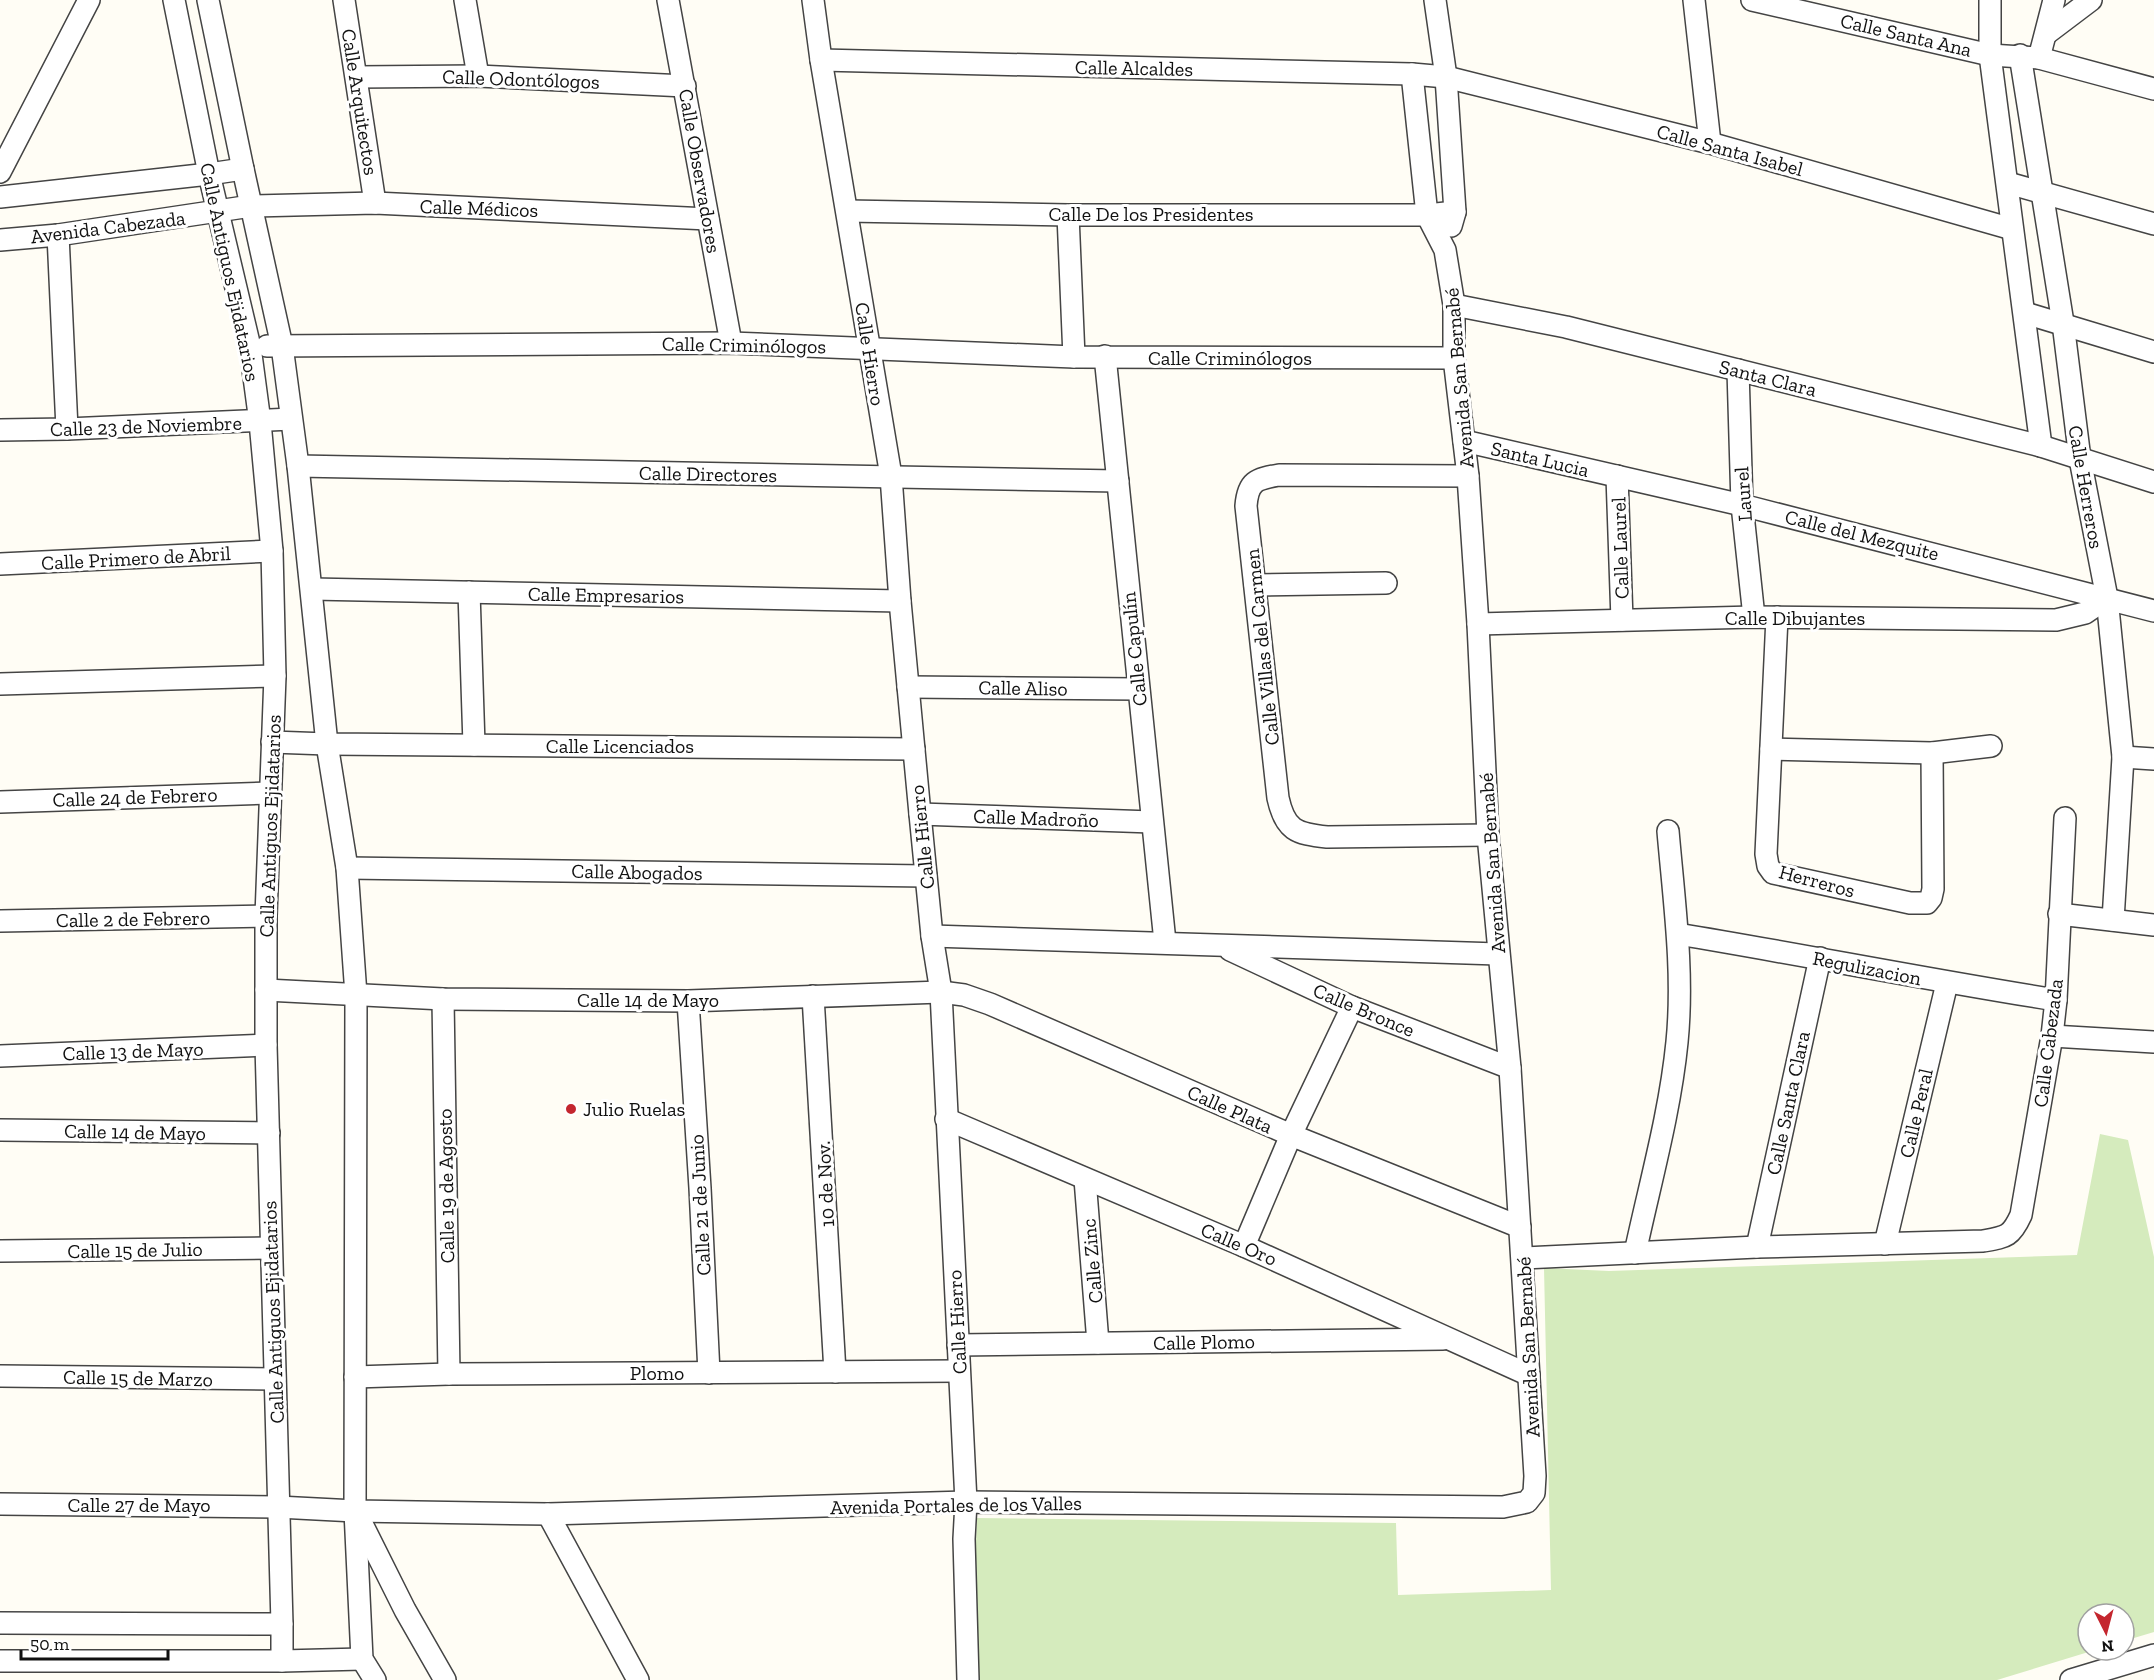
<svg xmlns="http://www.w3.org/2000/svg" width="2154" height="1680" font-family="'Zilla Slab',serif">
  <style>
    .green { fill: #d5ebbd }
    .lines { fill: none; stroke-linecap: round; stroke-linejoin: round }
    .minor-casing { stroke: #444; stroke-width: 24 }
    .minor { stroke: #fff; stroke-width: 21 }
    .poi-dot { fill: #c4262e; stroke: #fff; stroke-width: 2 }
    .labels { text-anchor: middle; stroke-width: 6; stroke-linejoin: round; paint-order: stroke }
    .street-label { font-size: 20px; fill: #111; stroke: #fff }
    .poi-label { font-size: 20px; fill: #111; stroke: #fff; text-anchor: start }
  </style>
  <rect width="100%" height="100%" fill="#fffdf5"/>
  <path class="green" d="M2100,1134l28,6 26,117v375l-30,9v-27h-36v36h7l-98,30h-1019l-4,-92 3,-70 419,5 2,72 153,-5 -7,-322 65,3 468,-16z"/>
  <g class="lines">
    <g class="minor-casing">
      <g id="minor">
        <path d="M174,0l35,174 41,173 10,75 12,129 3,125 -9,240v129l16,579v37"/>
        <path d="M208,0l35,169 39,177 16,120 29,278 20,124 9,127 -1,516 7,148 13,21"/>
        <path d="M344,0l31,203"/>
        <path d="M465,0l13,76"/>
        <path d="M668,0l63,343"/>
        <path d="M813,0l8,60 70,416 9,125 20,213 12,122 9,56 25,510 -2,37 4,141"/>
        <path d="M1435,0l11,77 9,135 -4,14"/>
        <path d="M1694,0l16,143"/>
        <path d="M1752,0l238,55 49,3 115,31"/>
        <path d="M1990,0v55l51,391"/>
        <path d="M2046,34l45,-34"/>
        <path d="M2020,55l43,268 17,136 27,139 16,159 -10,163"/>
        <path d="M2039,58l15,-58"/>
        <path d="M821,60l591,14 34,3 264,66 302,86"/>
        <path d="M357,77l121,-1 207,10"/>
        <path d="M0,172l89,-172"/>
        <path d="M2008,183l146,41"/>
        <path d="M0,197l209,-23 34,-5"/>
        <path d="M847,211l221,4h359l28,-3"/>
        <path d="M1068,215l6,142"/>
        <path d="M58,235l9,194"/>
        <path d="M0,240l58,-5 193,-29 124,-3 333,16"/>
        <path d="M1454,305l112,22 475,119 113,36"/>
        <path d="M2025,313l129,39"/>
        <path d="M267,346l464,-3 343,14 380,1"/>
        <path d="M1105,356l60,586"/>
        <path d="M1738,370l4,135 12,112"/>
        <path d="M0,430l67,-1 224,-10"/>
        <path d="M1464,441l278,64 412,106"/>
        <path d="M298,466l820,15"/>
        <path d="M1468,476l-189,-1c-23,4 -31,6 -33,31l32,292c7,32 18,36 49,39l161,-2"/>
        <path d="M1617,476l5,144"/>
        <path d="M0,564l272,-13"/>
        <path d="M1255,585l131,-2"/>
        <path d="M312,589l588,12"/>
        <path d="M469,592l5,153"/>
        <path d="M1777,617l-11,237 2,12 5,7 137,30h17l4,-5 2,-9 -1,-136"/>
        <path d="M1478,624l276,-7 302,3 29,-7 22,-15"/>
        <path d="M0,684l275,-8"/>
        <path d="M908,687l230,2"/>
        <path d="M272,742l55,2 587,5"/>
        <path d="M1771,749l161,4 59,-7"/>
        <path d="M2123,757l31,2"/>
        <path d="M0,802l270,-9"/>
        <path d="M920,814l232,8"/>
        <path d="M347,868l579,8"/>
        <path d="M2059,914l95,11"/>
        <path d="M0,921l266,-5"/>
        <path d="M1678,934c126,21 252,46 378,66"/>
        <path d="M932,936c189,5 377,13 566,18"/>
        <path d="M1230,950l122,57 158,61"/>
        <path d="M266,990l177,9 245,2 253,-9 23,3 26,9 301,131 229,92"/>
        <path d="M813,996l22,376"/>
        <path d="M443,999l6,375"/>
        <path d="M688,1001l12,187 9,185"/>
        <path d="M2052,1036l102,6"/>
        <path d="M0,1056l266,-11"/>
        <path d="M946,1119l298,127 285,129"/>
        <path d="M0,1130l269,3"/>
        <path d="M1085,1179l13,164"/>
        <path d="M1885,1244l62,-261"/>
        <path d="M1244,1246l47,-111 61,-128"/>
        <path d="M1757,1247l63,-289"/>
        <path d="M0,1251l271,-3"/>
        <path d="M1635,1253c15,-70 35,-140 42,-211 7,-70 -3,-141 -9,-211"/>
        <path d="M1523,1258l234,-11 226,-6c23,-4 28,-4 38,-26l31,-179 4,-36 9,-182"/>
        <path d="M958,1345l485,-6"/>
        <path d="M0,1376l275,3"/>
        <path d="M355,1377l94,-3 510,-3"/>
        <path d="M0,1504l278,3 77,4 193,3 418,-12 537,5 24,-5 7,-9 1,-17 -25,-408 -22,-233 -10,-211 -10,-148 -14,-118v-53l-9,-55 -18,-35 -15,-141"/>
        <path d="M548,1514l90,166"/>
        <path d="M360,1520l45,90 40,70"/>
        <path d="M0,1623l282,1"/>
        <path d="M0,1661h282l80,-2"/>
        <path d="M2071,1680l83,-25"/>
      </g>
    </g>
    <use href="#minor" class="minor"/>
  </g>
  <circle class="poi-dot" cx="571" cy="1109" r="6"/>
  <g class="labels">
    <g class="street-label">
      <text transform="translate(1906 35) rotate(13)" y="7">Calle Santa Ana</text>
      <text transform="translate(1134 68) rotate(1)" y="7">Calle Alcaldes</text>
      <text transform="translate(521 79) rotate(2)" y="7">Calle Odontólogos</text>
      <text transform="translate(360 102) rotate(81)" y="7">Calle Arquitectos</text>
      <text transform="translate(1730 150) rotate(15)" y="7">Calle Santa Isabel</text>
      <text transform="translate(700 171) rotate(80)" y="7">Calle Observadores</text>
      <text transform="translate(479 208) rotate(2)" y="7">Calle Médicos</text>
      <text x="1151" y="221">Calle De los Presidentes</text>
      <text transform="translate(108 227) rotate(-7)" y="7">Avenida Cabezada</text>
      <text transform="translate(230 272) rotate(78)" y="7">Calle Antiguos Ejidatarios</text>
      <text transform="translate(744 345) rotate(1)" y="7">Calle Criminólogos</text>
      <text transform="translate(870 354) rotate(81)" y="7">Calle Hierro</text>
      <text x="1230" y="365">Calle Criminólogos</text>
      <text transform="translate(1459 378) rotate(-95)" y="7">Avenida San Bernabé</text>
      <text transform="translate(1768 378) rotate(14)" y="7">Santa Clara</text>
      <text transform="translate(146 426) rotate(-2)" y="7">Calle 23 de Noviembre</text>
      <text transform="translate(1540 459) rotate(13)" y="7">Santa Lucia</text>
      <text transform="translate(708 474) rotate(1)" y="7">Calle Directores</text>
      <text transform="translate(2086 487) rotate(80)" y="7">Calle Herreros</text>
      <text transform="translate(1743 494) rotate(-94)" y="7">Laurel</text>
      <text transform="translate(1862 535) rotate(14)" y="7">Calle del Mezquite</text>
      <text transform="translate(1620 548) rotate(-92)" y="7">Calle Laurel</text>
      <text transform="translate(136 558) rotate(-3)" y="7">Calle Primero de Abril</text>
      <text transform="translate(606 595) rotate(1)" y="7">Calle Empresarios</text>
      <text x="1795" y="625">Calle Dibujantes</text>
      <text transform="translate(1262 647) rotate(-96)" y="7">Calle Villas del Carmen</text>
      <text transform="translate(1134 649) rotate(-96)" y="7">Calle Capulín</text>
      <text transform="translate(1023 688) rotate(1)" y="7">Calle Aliso</text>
      <text x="620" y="753">Calle Licenciados</text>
      <text transform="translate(135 797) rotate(-2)" y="7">Calle 24 de Febrero</text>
      <text transform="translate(1036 818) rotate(2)" y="7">Calle Madroño</text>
      <text transform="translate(270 826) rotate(-88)" y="7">Calle Antiguos Ejidatarios</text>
      <text transform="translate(922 837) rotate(-96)" y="7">Calle Hierro</text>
      <text transform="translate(1492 863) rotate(-94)" y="7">Avenida San Bernabé</text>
      <text transform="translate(637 872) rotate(1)" y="7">Calle Abogados</text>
      <text transform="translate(1817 881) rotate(15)" y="7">Herreros</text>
      <text transform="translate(133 919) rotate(-1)" y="7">Calle 2 de Febrero</text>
      <text transform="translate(1867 968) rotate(11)" y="7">Regulizacion</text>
      <text x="648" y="1007">Calle 14 de Mayo</text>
      <text transform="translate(1364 1010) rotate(23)" y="7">Calle Bronce</text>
      <text transform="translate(2048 1043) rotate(-83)" y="7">Calle Cabezada</text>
      <text transform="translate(133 1051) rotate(-2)" y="7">Calle 13 de Mayo</text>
      <text transform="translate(1788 1103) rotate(-78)" y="7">Calle Santa Clara</text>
      <text transform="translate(1230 1109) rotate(24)" y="7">Calle Plata</text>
      <text transform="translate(1916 1113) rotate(-77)" y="7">Calle Peral</text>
      <text transform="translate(135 1132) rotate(1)" y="7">Calle 14 de Mayo</text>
      <text transform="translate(825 1184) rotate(-93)" y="7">10 de Nov.</text>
      <text transform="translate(446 1186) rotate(-91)" y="7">Calle 19 de Agosto</text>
      <text transform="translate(700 1205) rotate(-93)" y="7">Calle 21 de Junio</text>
      <text transform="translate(1239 1244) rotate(23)" y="7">Calle Oro</text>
      <text transform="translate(135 1250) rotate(-1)" y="7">Calle 15 de Julio</text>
      <text transform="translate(1092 1261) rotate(-95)" y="7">Calle Zinc</text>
      <text transform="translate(273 1312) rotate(-92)" y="7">Calle Antiguos Ejidatarios</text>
      <text transform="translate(957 1322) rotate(-93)" y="7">Calle Hierro</text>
      <text transform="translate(1204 1342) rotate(-1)" y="7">Calle Plomo</text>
      <text transform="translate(1528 1347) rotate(-93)" y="7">Avenida San Bernabé</text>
      <text x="657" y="1380">Plomo</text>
      <text transform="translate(138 1378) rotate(1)" y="7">Calle 15 de Marzo</text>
      <text x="139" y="1512">Calle 27 de Mayo</text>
      <text transform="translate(956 1505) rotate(-1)" y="7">Avenida Portales de los Valles</text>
    </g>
    <g class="poi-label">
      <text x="583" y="1116">Julio Ruelas</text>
    </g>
  </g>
  <g transform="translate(2106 1632) rotate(174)"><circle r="28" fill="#ffffff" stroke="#a0a0a0" stroke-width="1.5"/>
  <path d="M0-4.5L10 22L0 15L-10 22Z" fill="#c4262e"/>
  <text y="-9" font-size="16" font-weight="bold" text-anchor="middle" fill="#111111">N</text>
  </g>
  <path d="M21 1650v9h147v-9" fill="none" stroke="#111111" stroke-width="3"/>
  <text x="30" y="1650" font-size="18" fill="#111111" stroke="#ffffff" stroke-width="4.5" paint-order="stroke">50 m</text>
</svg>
